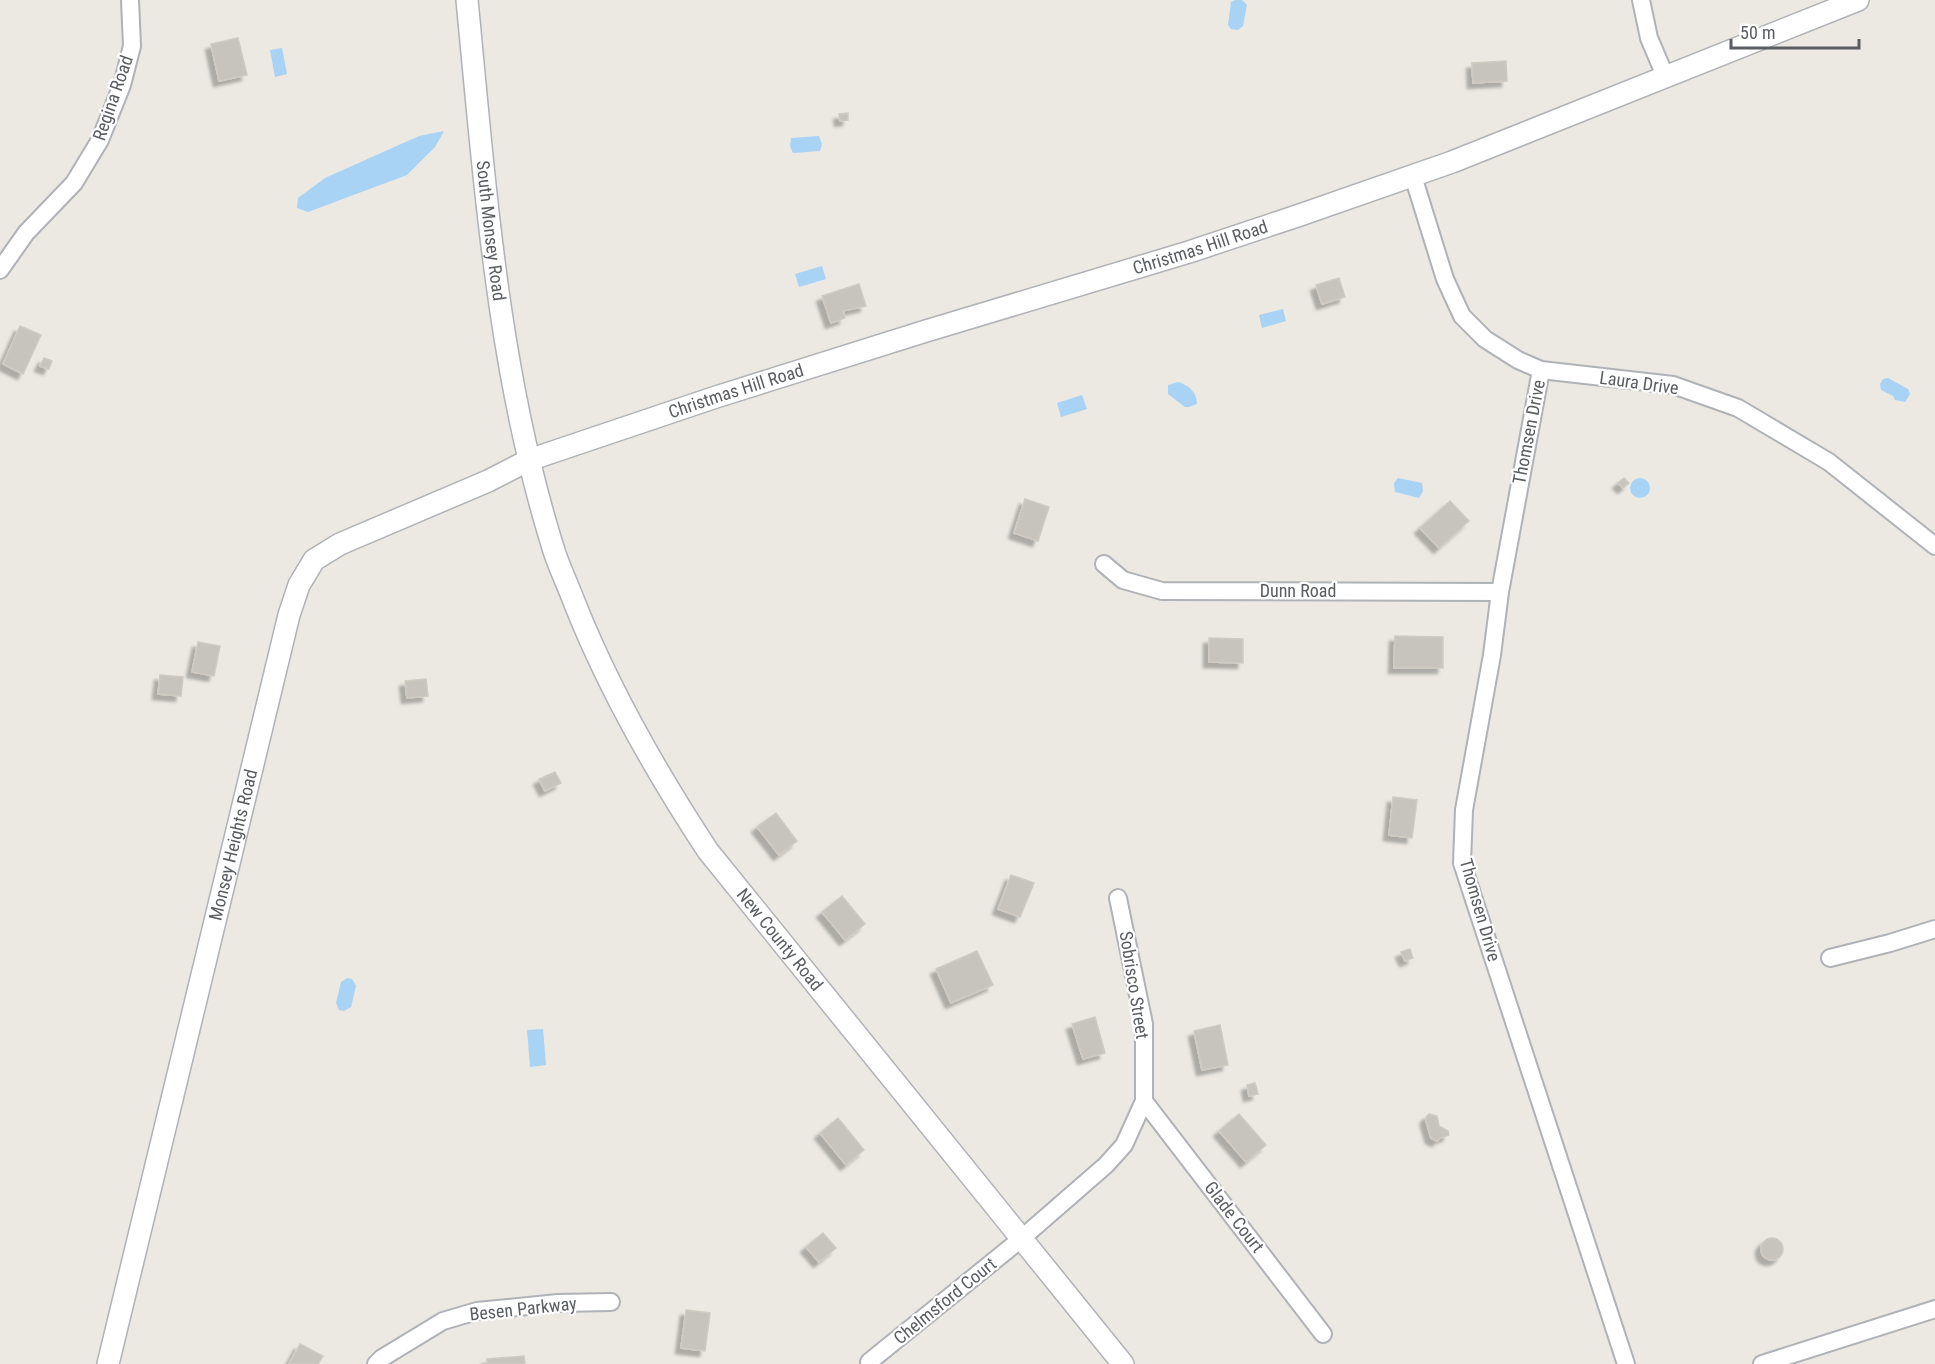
<svg xmlns="http://www.w3.org/2000/svg" width="1935" height="1364" font-family="'Roboto Condensed',sans-serif">
  <style>
    .water { fill: #a8d3f5 }
    .building { fill: #c7c4be; stroke: #cfcbc1; stroke-width: 1.5; filter: url(#shadow) }
    .lines { fill: none; stroke-linecap: round; stroke-linejoin: round }
    .minor-casing { stroke: #afb2b6; stroke-width: 20 }
    .tertiary-casing { stroke: #afb2b6; stroke-width: 24 }
    .minor { stroke: #fff; stroke-width: 16 }
    .tertiary { stroke: #fff; stroke-width: 21 }
    .labels { text-anchor: middle; stroke-width: 4.5; stroke-linejoin: round; paint-order: stroke }
    .street-label { font-size: 18px; fill: #5a5d61; stroke: #fff }
  </style>
  <defs>
    <filter id="shadow"><feDropShadow dx="-5.5" dy="5.5" stdDeviation="1.5" flood-color="#0004"/></filter>
  </defs>
  <rect width="100%" height="100%" fill="#ebe9e2"/>
  <g class="water">
    <path d="M1235,0h7l5,5 -4,21 -5,4 -7,-1 -3,-4 3,-23z"/>
    <path d="M282,48l5,26 -12,3 -5,-27z"/>
    <path d="M444,131l-9,16 -28,28 -99,37 -11,-4 1,-10 27,-20 94,-42z"/>
    <path d="M819,136l3,8 -2,7 -27,2 -3,-7 1,-8z"/>
    <path d="M822,266l4,13 -27,8 -4,-13z"/>
    <path d="M1283,309l3,12 -24,7 -3,-13z"/>
    <path d="M1888,378l20,11 2,5 -5,8 -10,-2 -2,-4 -12,-6 -1,-6 3,-5z"/>
    <path d="M1178,382c10,3 19,10 19,22l-8,3h-4l-17,-13v-9z"/>
    <path d="M1082,395l5,14 -26,8 -4,-14z"/>
    <circle cx="1640" cy="488" r="10"/>
    <path d="M1398,478l24,5 1,8 -4,7 -24,-6 -1,-9z"/>
    <path d="M347,978l5,1 4,7 -5,21 -7,4 -5,-1 -3,-7 5,-21z"/>
    <path d="M543,1029l3,36 -16,2 -3,-37z"/>
  </g>
  <g class="building">
    <path d="M238,38l9,37 -28,6 -8,-37z"/>
    <path d="M1506,61l1,20 -34,2 -1,-20z"/>
    <path d="M848,113v7l-8,1 -1,-7z"/>
    <path d="M1339,278l6,19 -23,7 -6,-19z"/>
    <path d="M859,284l7,22 -23,5 2,7 -14,5 -9,-27z"/>
    <path d="M20,326l21,9 -18,39 -20,-10z"/>
    <path d="M44,358l8,3 -3,8 -9,-3z"/>
    <path d="M1624,478l5,5 -6,5 -5,-5z"/>
    <path d="M1025,499l24,8 -11,34 -24,-8z"/>
    <path d="M1450,501l19,20 -30,27 -19,-20z"/>
    <path d="M1395,636l48,1v31h-49z"/>
    <path d="M1209,638l34,1v24l-34,-1z"/>
    <path d="M198,642l22,4 -6,30 -22,-4z"/>
    <path d="M160,675l23,2 -2,19 -23,-2z"/>
    <path d="M426,679l2,17 -21,2 -2,-17z"/>
    <path d="M555,772l6,11 -16,8 -6,-12z"/>
    <path d="M1393,797l24,3 -5,38 -23,-3z"/>
    <path d="M776,813l21,28 -18,14 -22,-28z"/>
    <path d="M1011,875l23,8 -14,34 -22,-8z"/>
    <path d="M842,896l23,28 -20,16 -23,-28z"/>
    <path d="M1410,949l3,9 -8,3 -4,-9z"/>
    <path d="M977,951l16,34 -42,18 -15,-34z"/>
    <path d="M1095,1017l10,36 -22,6 -11,-35z"/>
    <path d="M1220,1025l8,40 -26,5 -8,-39z"/>
    <path d="M1255,1083l3,11 -9,2 -2,-11z"/>
    <path d="M1239,1114l27,31 -20,17 -27,-31z"/>
    <path d="M1429,1114l8,2 2,10 9,5 1,4 -9,3 -3,3 -6,-3 -5,-17v-4z"/>
    <path d="M838,1118l26,32 -18,15 -26,-32z"/>
    <path d="M823,1233l13,15 -17,14 -13,-15z"/>
    <circle cx="1772" cy="1249" r="11"/>
    <path d="M686,1310l24,3 -5,38 -24,-3z"/>
    <path d="M300,1344l23,12 -5,8h-29z"/>
    <path d="M524,1356l1,8h-38v-5z"/>
  </g>
  <g class="lines">
    <g class="minor-casing">
      <g id="minor">
        <path d="M1641,0l8,38 17,40"/>
        <path d="M1413,176l32,103 17,37 23,23 33,21 23,10 132,15 65,23 91,54 106,84"/>
        <path d="M0,270l26,-37 48,-50 26,-43 22,-55 10,-39 -2,-46"/>
        <path d="M1541,370l-41,222 -8,63 -28,155 -2,53 164,501"/>
        <path d="M1104,564l19,16 39,11 338,1"/>
        <path d="M1830,958l60,-15 45,-14"/>
        <path d="M1144,1101l179,233"/>
        <path d="M869,1362l152,-123 85,-74 18,-20 20,-44v-77l-26,-126"/>
        <path d="M376,1364l6,-6 61,-37 34,-10 81,-8 53,-1"/>
        <path d="M1762,1364l173,-55"/>
      </g>
    </g>
    <g class="tertiary-casing">
      <g id="tertiary">
        <path id="s1" d="M467,0c18,185 31,375 88,554 6,17 14,34 20,50 35,88 81,168 133,247l415,513"/>
        <path id="s2" d="M108,1364l181,-749 10,-30 15,-25 26,-16 148,-63 41,-21 187,-63 210,-66 263,-79 111,-37 152,-53 406,-162"/>
      </g>
    </g>
    <use href="#minor" class="minor"/>
    <use href="#tertiary" class="tertiary"/>
  </g>
  <g class="labels">
    <g class="street-label">
      <text transform="translate(113 98) rotate(-71)" y="6">Regina Road</text>
      <text dy="6" stroke="none"><textPath href="#s1" startOffset="232">South Monsey Road</textPath></text>
      <text dy="6" stroke="none"><textPath href="#s2" startOffset="1773">Christmas Hill Road</textPath></text>
      <text transform="translate(1639 383) rotate(8)" y="6">Laura Drive</text>
      <text dy="6" stroke="none"><textPath href="#s2" startOffset="1287">Christmas Hill Road</textPath></text>
      <text transform="translate(1529 432) rotate(-79)" y="6">Thomsen Drive</text>
      <text x="1298" y="597">Dunn Road</text>
      <text dy="6" stroke="none"><textPath href="#s2" startOffset="534">Monsey Heights Road</textPath></text>
      <text transform="translate(1480 910) rotate(74)" y="6">Thomsen Drive</text>
      <text dy="6" stroke="none"><textPath href="#s1" startOffset="1011">New County Road</textPath></text>
      <text transform="translate(1134 985) rotate(81)" y="6">Sobrisco Street</text>
      <text transform="translate(1234 1217) rotate(52)" y="6">Glade Court</text>
      <text transform="translate(945 1301) rotate(-39)" y="6">Chelmsford Court</text>
      <text transform="translate(523 1309) rotate(-6)" y="6">Besen Parkway</text>
    </g>
  </g>
  <path d="M1731 39v9h128v-9" fill="none" stroke="#5a5d61" stroke-width="3"/>
  <text x="1740" y="39" font-size="18" fill="#5a5d61" stroke="#ffffff" stroke-width="4.5" paint-order="stroke">50 m</text>
</svg>
